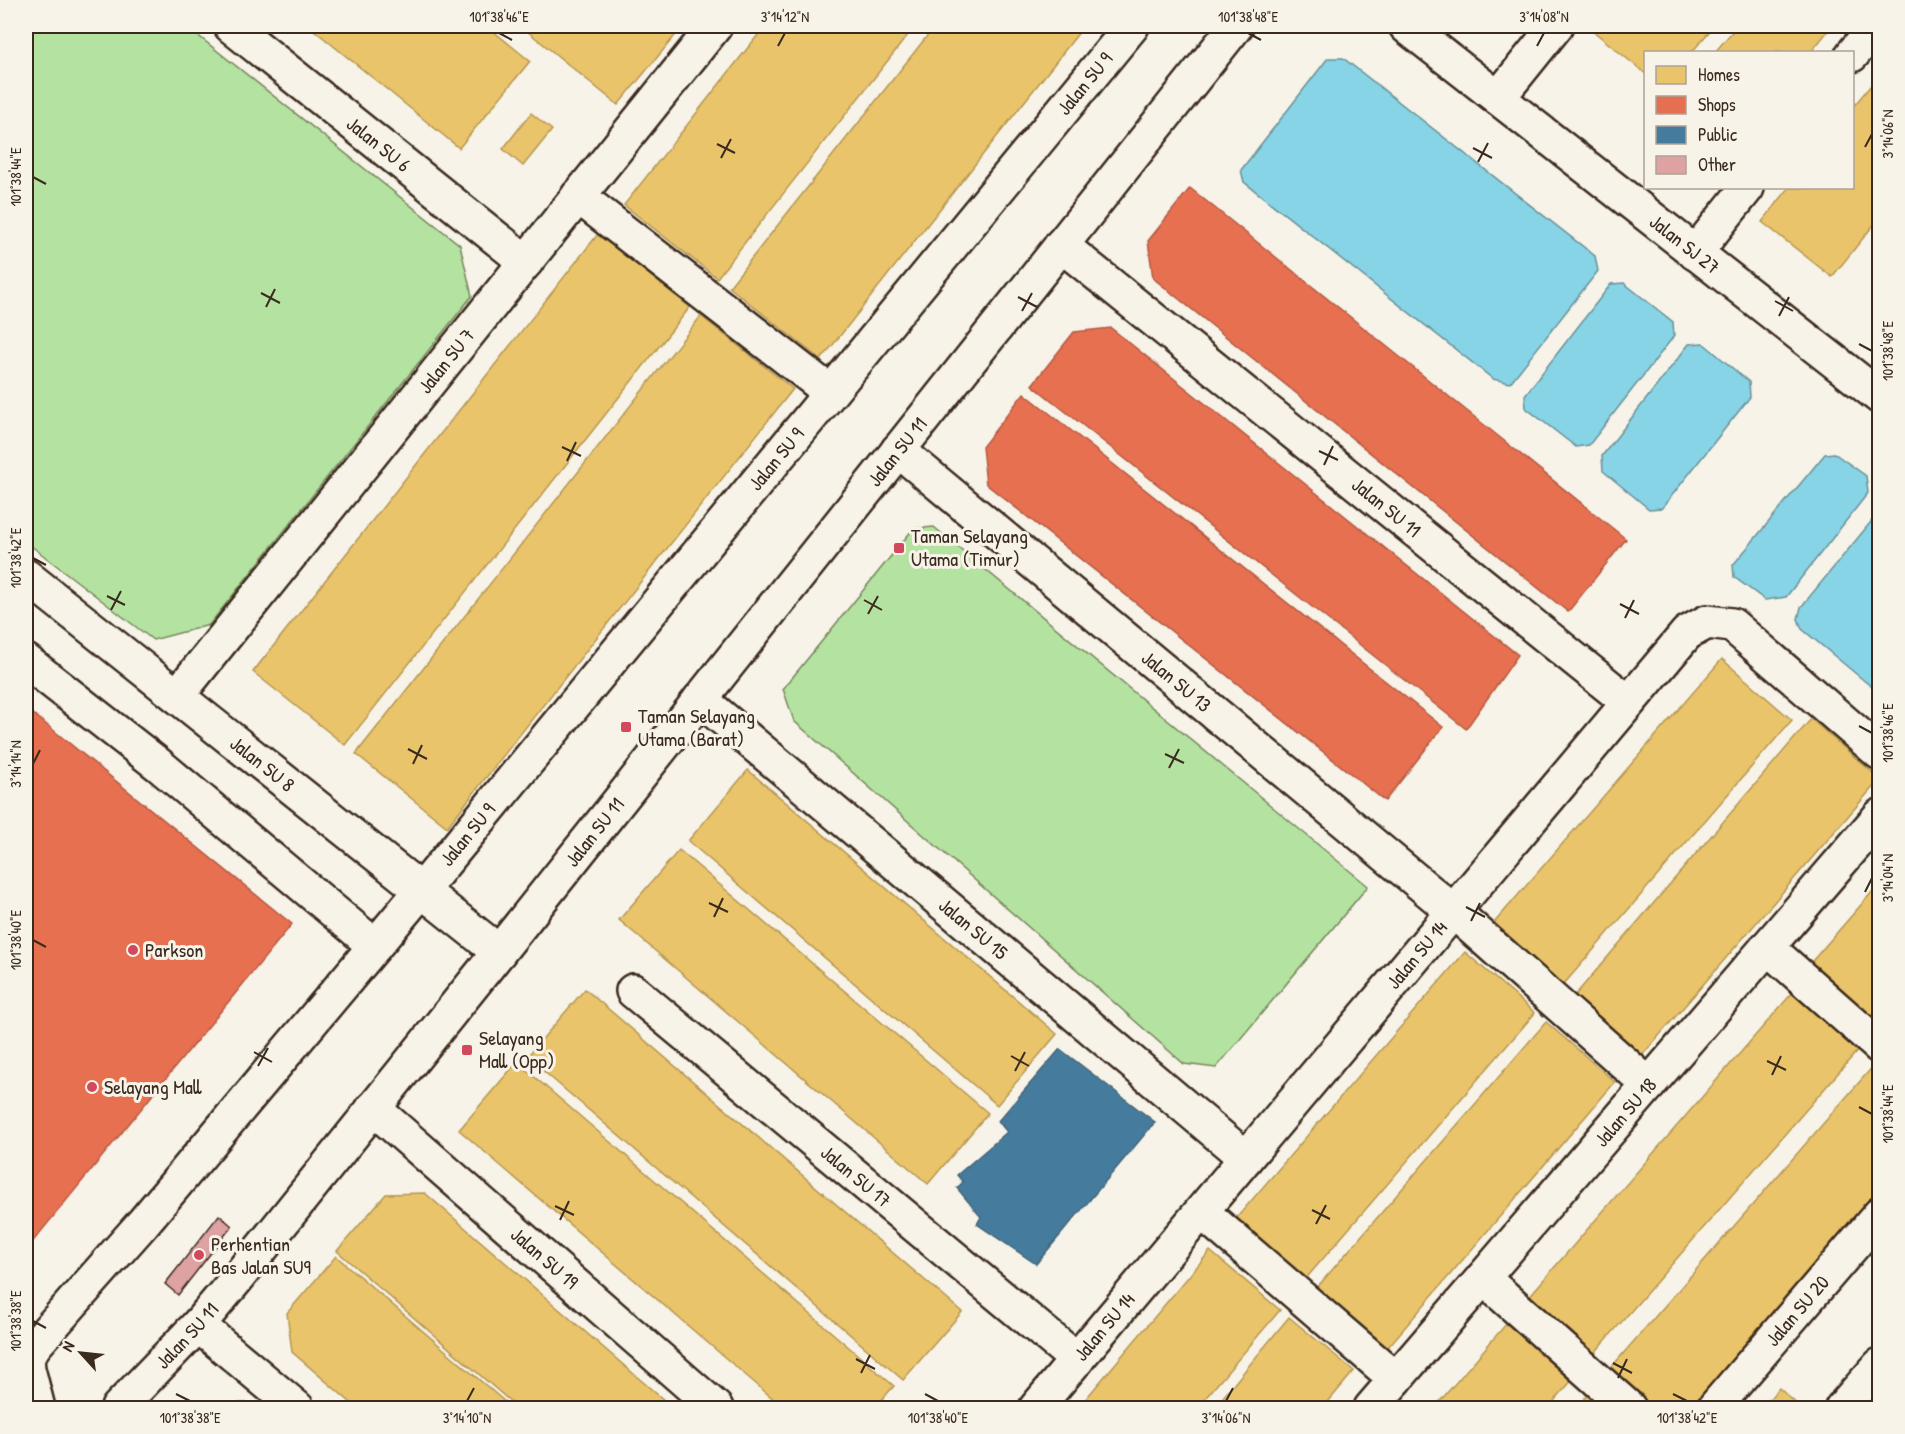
<svg xmlns="http://www.w3.org/2000/svg" width="1905" height="1434" font-family="'Patrick Hand',sans-serif">
  <style>
    .green { fill: #b4e2a0; stroke: #78865f; stroke-width: 1.5 }
    .water { fill: #87d4e6; stroke: #699096; stroke-width: 1.5 }
    .homes { fill: #e9c46a; stroke: #b59653; stroke-width: 1.5 }
    .shops { fill: #e76f51; stroke: #b35a42; stroke-width: 1.5 }
    .public { fill: #457b9d; stroke: #426377; stroke-width: 1.5 }
    .building { fill: #dda2a1; stroke: #3b2a1e; stroke-width: 1.5 }
    .lines { fill: none; stroke-linecap: round; stroke-linejoin: round }
    .minor-casing { stroke: #3b2a1e; stroke-width: 38 }
    .minor { stroke: #f7f3e8; stroke-width: 33 }
    .ticks { fill: none; stroke: #3b2a1e; stroke-width: 2 }
    .poi-dot { fill: #d1495b; stroke: #f7f3e8; stroke-width: 2 }
    .labels { text-anchor: middle; stroke-width: 6; stroke-linejoin: round; paint-order: stroke }
    .street-label { font-size: 20px; fill: #3b2a1e; stroke: #f7f3e8 }
    .poi-label { font-size: 20px; fill: #3b2a1e; stroke: #f7f3e8; text-anchor: start }
    .neatline { fill: none; stroke: #3b2a1e; stroke-width: 2 }
    .ticks-label { font-size: 15px; text-anchor: middle; fill: #3b2a1e }
  </style>
  <rect width="100%" height="100%" fill="#f7f3e8"/>
  <filter id="ink" filterUnits="userSpaceOnUse"><feTurbulence type="fractalNoise" baseFrequency=".0167" numOctaves="2"/><feDisplacementMap in="SourceGraphic" scale="12" xChannelSelector="R" yChannelSelector="G"/><feConvolveMatrix kernelMatrix="1 2 1 2 8 2 1 2 1" color-interpolation-filters="sRGB"/></filter>
  <g filter="url(#ink)">
    <g class="green">
      <path d="M26,26h160l274,219 12,51 -263,329 -56,15 -127,-98z"/>
      <path d="M934,527l434,359 -152,182 -32,-4 -390,-343 -11,-32 130,-160z"/>
      <path d="M216,1403h33l7,5h-40z"/>
    </g>
    <g class="water">
      <path d="M1328,58h15l252,198 3,15 -88,112 -17,-4 -249,-197 -3,-12z"/>
      <path d="M1624,283l49,39 1,14 -85,109 -13,2 -50,-39 -1,-13 86,-111z"/>
      <path d="M1703,343l46,39 1,15 -88,111 -13,1 -46,-38 -1,-15 87,-112z"/>
      <path d="M1834,453l32,23 2,17 -82,104 -21,3 -31,-23 -1,-12 92,-111z"/>
      <path d="M1879,512v181l-77,-64 -4,-10 3,-12z"/>
    </g>
    <g class="homes">
      <path d="M309,26h178l43,35 -71,87z"/>
      <path d="M521,26h162l-65,79z"/>
      <path d="M765,26h150l-198,252 -93,-73z"/>
      <path d="M935,26h149l-263,334 -92,-73z"/>
      <path d="M1597,26h117l-22,26h-46v22l-53,-43z"/>
      <path d="M1737,26h95l-21,26h-96z"/>
      <path d="M1880,74v143l-48,60 -70,-55 27,-34h63v-80z"/>
      <path d="M531,113l21,17 -29,36 -20,-17z"/>
      <path d="M598,234l92,73 -345,438 -92,-73z"/>
      <path d="M701,316l92,73 -346,438 -91,-73z"/>
      <path d="M1722,659l70,61 -234,271 -70,-61z"/>
      <path d="M1811,719l69,60 -241,280 -68,-59z"/>
      <path d="M748,770l309,264 -60,71 -309,-264z"/>
      <path d="M679,850l309,263 -60,71 -309,-264z"/>
      <path d="M1880,883v145l-73,-61z"/>
      <path d="M1465,952l70,61 -233,270 -69,-61z"/>
      <path d="M585,989l377,323 -59,68 -376,-323z"/>
      <path d="M1793,992l66,57 -267,307 -65,-57z"/>
      <path d="M1546,1022l69,60 -232,271 -70,-61z"/>
      <path d="M517,1062l377,324 -20,22h-90l-325,-278z"/>
      <path d="M1875,1064l5,4v122l-190,218h-39l-43,-37z"/>
      <path d="M425,1193l248,215h-155l-181,-157 49,-57z"/>
      <path d="M1210,1251l70,59 -83,98h-119z"/>
      <path d="M336,1256l176,152h-155l-65,-56 -5,-39z"/>
      <path d="M1289,1317l65,54 -31,37h-109z"/>
      <path d="M1507,1323l66,56 -25,29h-114z"/>
      <path d="M1779,1388l22,20h-35l-3,-2z"/>
      <path d="M1589,1393l18,15h-31z"/>
    </g>
    <g class="shops">
      <path d="M1190,188l436,351 -58,73 -415,-334 -5,-37z"/>
      <path d="M1111,328l407,327 -52,74 -434,-344 42,-53z"/>
      <path d="M1024,393l419,334 -58,74 -399,-317 -4,-37z"/>
      <path d="M26,708l266,216 -266,326z"/>
    </g>
    <path class="public" d="M1060,1049l95,73 -119,142 -59,-40 4,-7 -24,-29 6,-6 -6,-7 50,-43 -9,-11z"/>
    <path class="building" d="M219,1215l13,11 -54,69 -13,-11z"/>
    <g class="lines">
      <g class="minor-casing">
        <g id="minor">
          <path id="s1" d="M231,26l295,236"/>
          <path id="s2" d="M1406,26l474,371"/>
          <path d="M1852,55l24,-29"/>
          <path d="M1498,98l58,-72"/>
          <path d="M578,196l252,196"/>
          <path id="s3" d="M1061,245l567,457"/>
          <path d="M1695,253l52,-65"/>
          <path id="s4" d="M898,450l555,461 196,174"/>
          <path id="s5" d="M26,576l473,376"/>
          <path d="M26,661l133,104 216,181"/>
          <path id="s6" d="M177,696l538,-670"/>
          <path id="s7" d="M700,699l546,459"/>
          <path d="M1767,947l113,100"/>
          <path id="s8" d="M633,991l444,369"/>
          <path id="s9" d="M373,1108l343,300"/>
          <path d="M1202,1212l194,167"/>
          <path d="M1483,1278l146,130"/>
          <path d="M198,1325l99,83"/>
          <path id="s10" d="M38,1408l-10,-39 -1,-12 8,-12 108,-122 278,-332 711,-865"/>
          <path id="s11" d="M118,1408l80,-83 37,-44 264,-329 737,-926"/>
          <path id="s12" d="M1036,1408l651,-775 20,-11 25,3 148,128"/>
          <path id="s13" d="M1371,1408l509,-592"/>
          <path id="s14" d="M1714,1408l166,-194"/>
          <path d="M1842,1408l38,-43"/>
        </g>
      </g>
      <use href="#minor" class="minor"/>
    </g>
  </g>
  <path class="ticks" d="M499,33l13,7M1248,33l13,7M778,46l7,-13M1537,46l7,-13M717,144l18,9M1865,147l7,-13M1473,148l19,10M721,158l10,-19M1478,162l10,-19M33,177l13,7M261,293l19,10M1018,297l19,10M1775,301l18,10M266,307l9,-18M1022,311l10,-18M1779,316l10,-19M1859,344l13,7M562,447l19,9M1319,451l19,9M567,461l9,-19M1324,465l9,-19M33,558l13,7M107,596l18,9M864,600l18,10M1620,604l19,10M111,610l10,-19M868,614l10,-18M1625,618l9,-18M1859,726l13,7M408,749l19,10M1165,754l19,9M33,764l7,-14M413,764l9,-19M1169,768l10,-19M1865,892l7,-14M709,903l19,9M1466,907l19,10M714,917l9,-19M1471,921l9,-18M33,940l13,7M254,1052l18,10M1011,1056l18,10M1767,1061l19,9M258,1066l10,-18M1015,1071l10,-19M1772,1075l9,-19M1859,1107l13,7M555,1206l19,9M1312,1210l18,9M560,1220l9,-19M1316,1224l10,-19M33,1321l13,7M856,1359l19,10M1613,1363l19,10M861,1373l9,-18M1618,1378l9,-19M176,1394l14,7M925,1394l13,7M1673,1394l14,7M467,1401l7,-13M1226,1401l7,-13"/>
  <g class="poi-dot">
    <rect x="893" y="542" width="12" height="12" rx="3"/>
    <rect x="620" y="721" width="12" height="12" rx="3"/>
    <circle cx="133" cy="950" r="6"/>
    <rect x="461" y="1044" width="12" height="12" rx="3"/>
    <circle cx="92" cy="1087" r="6"/>
    <circle cx="199" cy="1255" r="6"/>
  </g>
  <g class="labels">
    <g class="street-label">
      <text dy="7" stroke="none"><textPath href="#s10" startOffset="1708">Jalan SU 9</textPath></text>
      <text dy="7" stroke="none"><textPath href="#s1" startOffset="189">Jalan SU 6</textPath></text>
      <text dy="7" stroke="none"><textPath href="#s2" startOffset="354">Jalan SJ 27</textPath></text>
      <text dy="7" stroke="none"><textPath href="#s6" startOffset="430">Jalan SU 7</textPath></text>
      <text dy="7" stroke="none"><textPath href="#s11" startOffset="1234">Jalan SU 11</textPath></text>
      <text dy="7" stroke="none"><textPath href="#s10" startOffset="1222">Jalan SU 9</textPath></text>
      <text dy="7" stroke="none"><textPath href="#s3" startOffset="418">Jalan SU 11</textPath></text>
      <text dy="7" stroke="none"><textPath href="#s4" startOffset="362">Jalan SU 13</textPath></text>
      <text dy="7" stroke="none"><textPath href="#s5" startOffset="302">Jalan SU 8</textPath></text>
      <text dy="7" stroke="none"><textPath href="#s11" startOffset="748">Jalan SU 11</textPath></text>
      <text dy="7" stroke="none"><textPath href="#s10" startOffset="736">Jalan SU 9</textPath></text>
      <text dy="7" stroke="none"><textPath href="#s7" startOffset="357">Jalan SU 15</textPath></text>
      <text dy="7" stroke="none"><textPath href="#s12" startOffset="592">Jalan SU 14</textPath></text>
      <text dy="7" stroke="none"><textPath href="#s13" startOffset="390">Jalan SU 18</textPath></text>
      <text dy="7" stroke="none"><textPath href="#s8" startOffset="290">Jalan SU 17</textPath></text>
      <text dy="7" stroke="none"><textPath href="#s9" startOffset="228">Jalan SU 19</textPath></text>
      <text dy="7" stroke="none"><textPath href="#s14" startOffset="128">Jalan SU 20</textPath></text>
      <text dy="7" stroke="none"><textPath href="#s12" startOffset="106">Jalan SU 14</textPath></text>
      <text dy="7" stroke="none"><textPath href="#s11" startOffset="100">Jalan SU 11</textPath></text>
    </g>
    <g class="poi-label">
      <text x="911" y="543">Taman Selayang<tspan x="911" dy="23">Utama (Timur)</tspan></text>
      <text x="638" y="723">Taman Selayang<tspan x="638" dy="23">Utama (Barat)</tspan></text>
      <text x="145" y="957">Parkson</text>
      <text x="479" y="1045">Selayang<tspan x="479" dy="23">Mall (Opp)</tspan></text>
      <text x="104" y="1094">Selayang Mall</text>
      <text x="211" y="1251">Perhentian<tspan x="211" dy="23">Bas Jalan SU9</tspan></text>
    </g>
  </g>
  <rect width="1905" height="1434" fill="none" stroke="#f7f3e8" stroke-width="66"/>
  <rect x="1644" y="51" width="210" height="138" fill="#f7f3e8" stroke="#aca397" stroke-width="1.5"/>
  <rect x="1656" y="66" width="30" height="18" fill="#e9c46a" stroke="#aca397" stroke-width="1.5"/>
  <text x="1698" y="81" font-size="18" fill="#3b2a1e">Homes</text>
  <rect x="1656" y="96" width="30" height="18" fill="#e76f51" stroke="#aca397" stroke-width="1.5"/>
  <text x="1698" y="111" font-size="18" fill="#3b2a1e">Shops</text>
  <rect x="1656" y="126" width="30" height="18" fill="#457b9d" stroke="#aca397" stroke-width="1.5"/>
  <text x="1698" y="141" font-size="18" fill="#3b2a1e">Public</text>
  <rect x="1656" y="156" width="30" height="18" fill="#dda2a1" stroke="#aca397" stroke-width="1.5"/>
  <text x="1698" y="171" font-size="18" fill="#3b2a1e">Other</text>
  <g transform="translate(81 1353) rotate(297)" stroke="#f7f3e8" stroke-width="4.5" paint-order="stroke">
  <path d="M0-4.5L10 22L0 15L-10 22Z" fill="#3b2a1e"/>
  <text y="-9" font-size="16" font-weight="bold" text-anchor="middle" fill="#3b2a1e">N</text>
  </g>
  <rect x="33" y="33" width="1839" height="1368" class="neatline"/>
  <g class="ticks-label">
    <text x="499" y="22">101°38'46"E</text>
    <text x="785" y="22">3°14'12"N</text>
    <text x="1248" y="22">101°38'48"E</text>
    <text x="1544" y="22">3°14'08"N</text>
    <text transform="translate(1888 134) rotate(-90)" y="5">3°14'06"N</text>
    <text transform="translate(16 177) rotate(-90)" y="5">101°38'44"E</text>
    <text transform="translate(1888 351) rotate(-90)" y="5">101°38'48"E</text>
    <text transform="translate(16 558) rotate(-90)" y="5">101°38'42"E</text>
    <text transform="translate(1888 733) rotate(-90)" y="5">101°38'46"E</text>
    <text transform="translate(16 764) rotate(-90)" y="5">3°14'14"N</text>
    <text transform="translate(1888 878) rotate(-90)" y="5">3°14'04"N</text>
    <text transform="translate(16 940) rotate(-90)" y="5">101°38'40"E</text>
    <text transform="translate(1888 1114) rotate(-90)" y="5">101°38'44"E</text>
    <text transform="translate(16 1321) rotate(-90)" y="5">101°38'38"E</text>
    <text x="190" y="1423">101°38'38"E</text>
    <text x="467" y="1423">3°14'10"N</text>
    <text x="938" y="1423">101°38'40"E</text>
    <text x="1226" y="1423">3°14'06"N</text>
    <text x="1687" y="1423">101°38'42"E</text>
  </g>
</svg>
